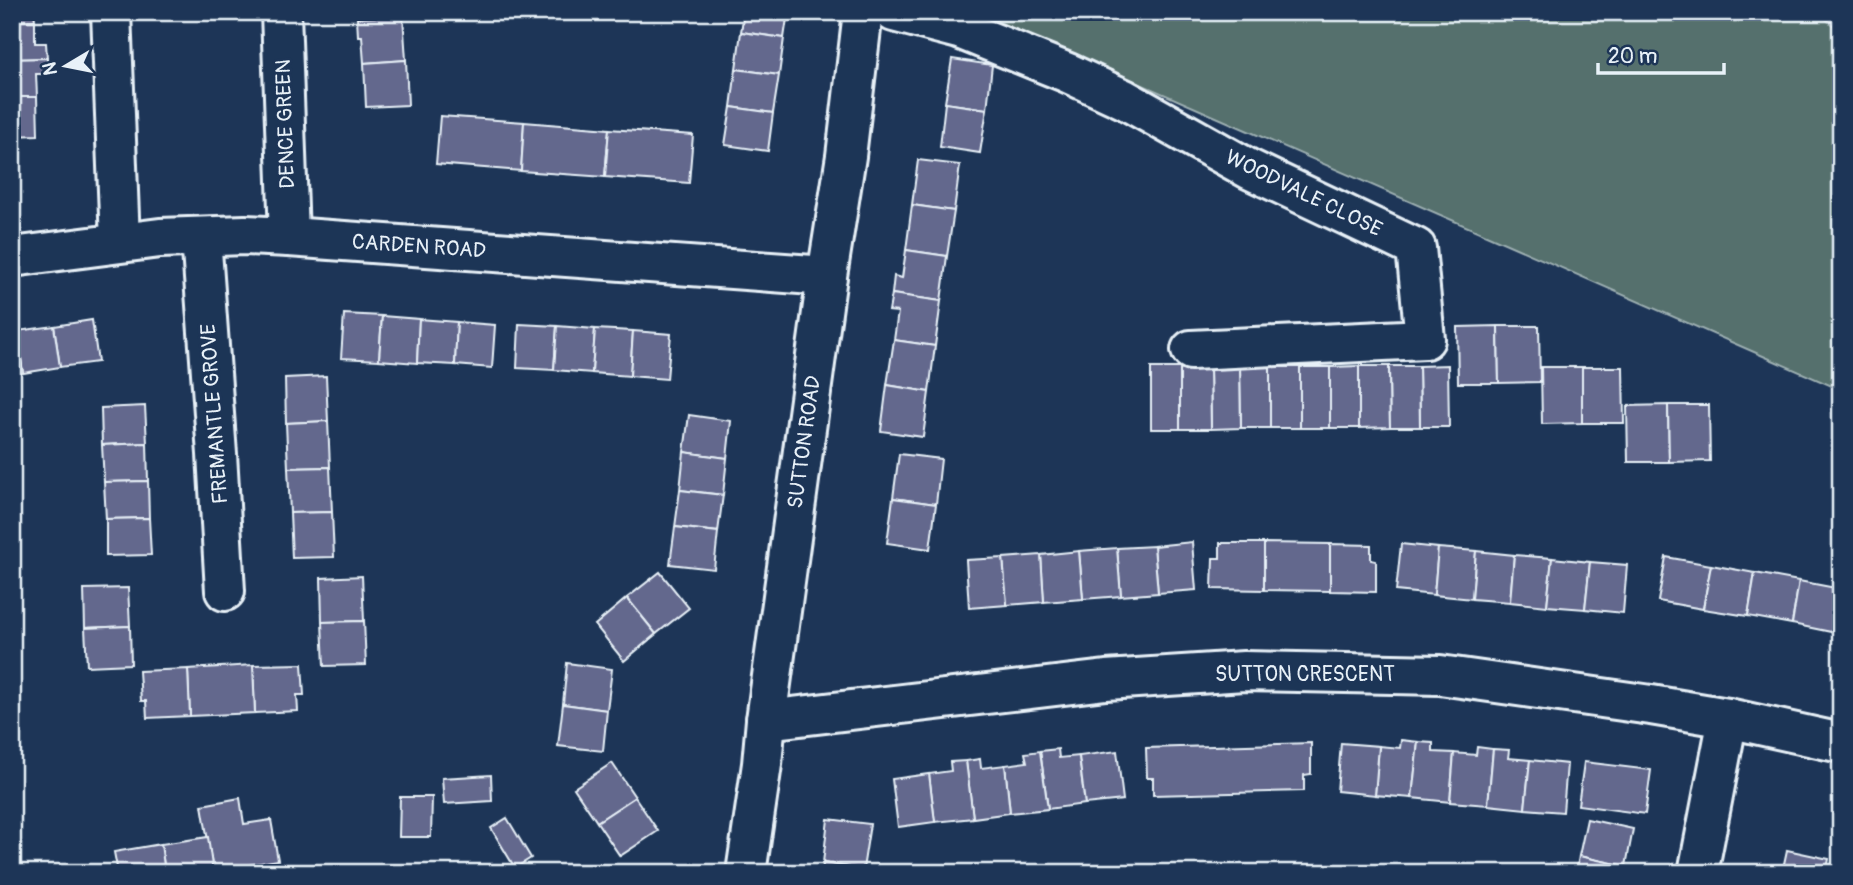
<svg xmlns="http://www.w3.org/2000/svg" width="1853" height="885" font-family="Pangolin,sans-serif">
  <style>
    .green { fill: #546f6d; stroke: #9eb0b2; stroke-width: 2 }
    .building { fill: #63678d; stroke: #e8f1f8; stroke-width: 2 }
    .lines { fill: none; stroke-linecap: round; stroke-linejoin: round }
    .street-casing { stroke: #e8f1f8; stroke-width: 44 }
    .street { stroke: #1d3557; stroke-width: 38 }
    .labels { text-anchor: middle; stroke-width: 5; stroke-linejoin: round; paint-order: stroke }
    .street-label { font-size: 21px; fill: #e8f1f8; stroke: #1d3557 }
  </style>
  <rect width="100%" height="100%" fill="#1d3557"/>
  <filter id="ink" filterUnits="userSpaceOnUse"><feTurbulence type="fractalNoise" baseFrequency=".0143" numOctaves="2"/><feDisplacementMap in="SourceGraphic" scale="14" xChannelSelector="R" yChannelSelector="G"/><feConvolveMatrix kernelMatrix="1 2 1 2 8 2 1 2 1" color-interpolation-filters="sRGB"/></filter>
  <g filter="url(#ink)">
    <path class="green" d="M976,12h841l24,20v358z"/>
    <g class="building">
      <path d="M12,12h22l1,8 -23,1z"/>
      <path d="M357,12h46v4l-46,2z"/>
      <path d="M744,12h44l-4,26 -43,-6z"/>
      <path d="M403,16l3,44 -42,3 -2,-27h-4l-1,-18z"/>
      <path d="M35,20v23h11l1,15 -35,1v-38z"/>
      <path d="M741,32l43,6 -5,37 -43,-6z"/>
      <path d="M47,58v16h-11l1,23h-25v-38z"/>
      <path d="M952,59l40,6 -5,44 -42,-6z"/>
      <path d="M406,60l2,45 -42,2 -2,-44z"/>
      <path d="M736,69l43,6 -6,38 -42,-6z"/>
      <path d="M12,97h25l1,38 -26,1z"/>
      <path d="M945,103l42,6 -7,44 -40,-6z"/>
      <path d="M731,107l42,6 -5,38 -43,-6z"/>
      <path d="M440,116l84,6 -3,49 -85,-7z"/>
      <path d="M524,122l85,7 -4,48 -84,-6z"/>
      <path d="M609,129l84,6 -4,48 -84,-6z"/>
      <path d="M918,160l42,5 -6,46 -42,-6z"/>
      <path d="M912,205l42,6 -7,45 -41,-6z"/>
      <path d="M906,250l41,6 -6,45 -49,-7 2,-18 8,2z"/>
      <path d="M892,294l49,7 -6,45 -41,-6 4,-28 -9,-1z"/>
      <path d="M344,314l38,2 -3,44 -38,-2z"/>
      <path d="M382,316l37,3 -2,44 -38,-3z"/>
      <path d="M419,319l38,3 -2,43 -38,-2z"/>
      <path d="M92,320l6,42 -38,5 -6,-41z"/>
      <path d="M457,322l38,3 -3,43 -37,-3z"/>
      <path d="M519,324l38,2 -3,44 -37,-2z"/>
      <path d="M54,326l6,41 -37,6 -6,-42z"/>
      <path d="M557,326l38,3 -3,44 -38,-3z"/>
      <path d="M1498,326l1,57h-41l-1,-56z"/>
      <path d="M1498,326h41l1,56 -41,1z"/>
      <path d="M595,329l38,2 -3,45 -38,-3z"/>
      <path d="M17,331l6,42 -11,1v-42z"/>
      <path d="M633,331l38,3 -4,45 -37,-3z"/>
      <path d="M894,340l41,6 -6,46 -42,-7z"/>
      <path d="M1448,365l1,62h-29l-1,-61z"/>
      <path d="M1359,366h30l1,61 -31,1z"/>
      <path d="M1359,366v62h-29v-61z"/>
      <path d="M1389,366h30l1,61h-30z"/>
      <path d="M1240,367h30v61h-29z"/>
      <path d="M1240,367l1,61 -30,1 -1,-61z"/>
      <rect x="1270" y="367" width="30" height="61"/>
      <rect x="1300" y="367" width="30" height="61"/>
      <path d="M1541,367h41v56l-40,1z"/>
      <path d="M1582,367h41l1,56h-42z"/>
      <rect x="1151" y="368" width="29" height="61"/>
      <path d="M1180,368h30l1,61h-31z"/>
      <path d="M326,376l2,45 -42,2 -1,-45z"/>
      <path d="M887,385l42,7 -6,45 -42,-6z"/>
      <path d="M1668,405l1,57h-41l-1,-56z"/>
      <path d="M1668,405h41l1,56 -41,1z"/>
      <path d="M145,406l2,37 -45,2 -1,-37z"/>
      <path d="M689,415l42,6 -4,37 -43,-6z"/>
      <path d="M328,421l2,46 -42,1 -2,-45z"/>
      <path d="M147,443l1,38 -44,1 -2,-37z"/>
      <path d="M684,452l43,6 -4,37 -43,-5z"/>
      <path d="M899,454l42,5 -5,45 -43,-6z"/>
      <path d="M330,467l2,45 -42,1 -2,-45z"/>
      <path d="M148,481l1,37 -43,1 -2,-37z"/>
      <path d="M680,490l43,5 -5,37 -43,-5z"/>
      <path d="M893,498l43,6 -6,45 -43,-6z"/>
      <path d="M332,512l2,45 -42,1 -2,-45z"/>
      <path d="M149,518l2,37 -45,1v-37z"/>
      <path d="M675,527l43,5 -4,37 -44,-5z"/>
      <path d="M1192,542l4,48 -38,3 -4,-47z"/>
      <path d="M1220,543h44v47l-52,-1 1,-31h7z"/>
      <path d="M1264,543l66,1v47l-66,-1z"/>
      <path d="M1330,544l41,1v15l5,1v31l-46,-1z"/>
      <path d="M1401,544l37,4 -4,47 -38,-4z"/>
      <path d="M1154,546l4,47 -37,3 -4,-48z"/>
      <path d="M1117,548l4,48 -38,3 -4,-48z"/>
      <path d="M1438,548l38,3 -4,48 -38,-4z"/>
      <path d="M1079,551l4,48 -39,3 -3,-47z"/>
      <path d="M1476,551l38,4 -4,47 -38,-3z"/>
      <path d="M1041,555l3,47 -37,3 -4,-47z"/>
      <path d="M1514,555l38,3 -5,48 -37,-4z"/>
      <path d="M1666,557l45,8 -8,44 -45,-8z"/>
      <path d="M1003,558l4,47 -38,3 -3,-48z"/>
      <path d="M1552,558l38,4 -5,47 -38,-3z"/>
      <path d="M1590,562l37,3 -4,48 -38,-4z"/>
      <path d="M1711,565l44,8 -7,43 -45,-7z"/>
      <path d="M660,572l29,36 -33,26 -29,-36z"/>
      <path d="M1755,573l44,8 -7,43 -44,-8z"/>
      <path d="M362,576l2,45 -42,1 -1,-44z"/>
      <path d="M1799,581l42,8v18l-5,26 -44,-9z"/>
      <path d="M128,588l2,38 -45,2 -1,-39z"/>
      <path d="M627,598l29,36 -32,27 -29,-36z"/>
      <path d="M364,621l2,44 -42,1 -2,-44z"/>
      <path d="M130,626l1,38 -44,2 -2,-38z"/>
      <path d="M567,663l45,6 -5,41 -44,-6z"/>
      <path d="M302,664l2,31h-7l1,16 -43,2 -2,-48z"/>
      <path d="M253,665l2,48 -65,3 -2,-47z"/>
      <path d="M188,669l2,47 -43,2 -1,-17h-5l-2,-30z"/>
      <path d="M563,704l44,6 -4,41 -45,-5z"/>
      <path d="M1401,740l17,2 -6,56 -37,-3 4,-49 21,2z"/>
      <path d="M1418,742l15,1v9l21,1 -4,49 -38,-4z"/>
      <path d="M1311,743v31l-7,1v16l-151,4v-17h-6l-1,-30z"/>
      <path d="M1341,743l38,3 -4,49 -38,-4z"/>
      <path d="M1477,747l16,2 -5,56 -38,-3 4,-49 22,2z"/>
      <path d="M1058,749l1,9 20,-2 6,48 -37,5 -8,-58z"/>
      <path d="M1493,749l16,1 -1,8 22,2 -5,49 -37,-4z"/>
      <path d="M1040,751l8,58 -38,4 -5,-48 22,-3 -2,-9z"/>
      <path d="M1117,751l6,49 -38,4 -6,-48z"/>
      <path d="M980,759l1,9 24,-3 5,48 -37,5 -7,-57z"/>
      <path d="M1530,760l37,4 -4,48 -38,-3z"/>
      <path d="M966,761l7,57 -38,4 -6,-48 22,-3 -1,-9z"/>
      <path d="M1584,762l67,8 -6,44 -67,-9z"/>
      <path d="M612,763l23,34 -38,25 -23,-34z"/>
      <path d="M929,774l6,48 -37,5 -6,-48z"/>
      <path d="M491,775l1,26 -48,3 -2,-26z"/>
      <path d="M400,797h32l-1,40h-32z"/>
      <path d="M635,797l23,34 -38,25 -23,-34z"/>
      <path d="M240,798l4,26 27,-4 7,40 -65,11 -11,-66z"/>
      <path d="M507,818l24,40 -16,10 -24,-40z"/>
      <path d="M828,819l42,5 -7,45 -40,-6z"/>
      <path d="M1587,819l46,10 -7,37 -47,-10z"/>
      <path d="M208,837l5,36h-48l-4,-29z"/>
      <path d="M161,844l4,29h-47l-4,-21z"/>
      <path d="M1787,850l42,9 -3,14h-44z"/>
      <path d="M1579,856l47,10 -2,7h-48z"/>
      <path d="M823,863l40,6v4h-41z"/>
    </g>
    <g class="lines">
      <g class="street-casing">
        <g id="street">
          <path d="M111,12l9,230"/>
          <path d="M281,12l8,225"/>
          <path d="M894,12l65,17 109,44 56,26 125,70 167,79 9,91 -234,11"/>
          <path d="M201,237l16,217 8,137"/>
          <path d="M12,257l148,-19 85,-3 44,2 538,39"/>
          <path d="M766,720l340,-40 138,-9 196,4 211,30 77,13 113,25"/>
          <path d="M746,873l16,-109 4,-44 61,-444 19,-120 17,-144"/>
          <path d="M1698,873l30,-155"/>
        </g>
      </g>
      <use href="#street" class="street"/>
    </g>
  </g>
  <g class="labels">
    <g class="street-label">
      <text transform="translate(285 124) rotate(-92)" y="7">DENCE GREEN</text>
      <text transform="translate(1304 193) rotate(26)" y="7">WOODVALE CLOSE</text>
      <text transform="translate(419 246) rotate(4)" y="7">CARDEN ROAD</text>
      <text transform="translate(214 414) rotate(-94)" y="7">FREMANTLE GROVE</text>
      <text transform="translate(804 442) rotate(-82)" y="7">SUTTON ROAD</text>
      <text x="1305" y="681">SUTTON CRESCENT</text>
    </g>
  </g>
  <rect width="1853" height="885" fill="none" stroke="#1d3557" stroke-width="42"/>
  <rect x="21" y="21" width="1811" height="843" fill="none" stroke="#e8f1f8" stroke-width="2.5" filter="url(#ink)"/>
  <g transform="translate(66 66) rotate(260)" stroke="#1d3557" stroke-width="5" paint-order="stroke">
  <path d="M0-5L12 26L0 18L-12 26Z" fill="#e8f1f8"/>
  <text y="-10" font-size="19" font-weight="bold" text-anchor="middle" fill="#e8f1f8">N</text>
  </g>
  <path d="M1598 63v10h126v-10" fill="none" stroke="#e8f1f8" stroke-width="3.5"/>
  <text x="1608" y="63" font-size="21" fill="#e8f1f8" stroke="#1d3557" stroke-width="5" paint-order="stroke">20 m</text>
</svg>
